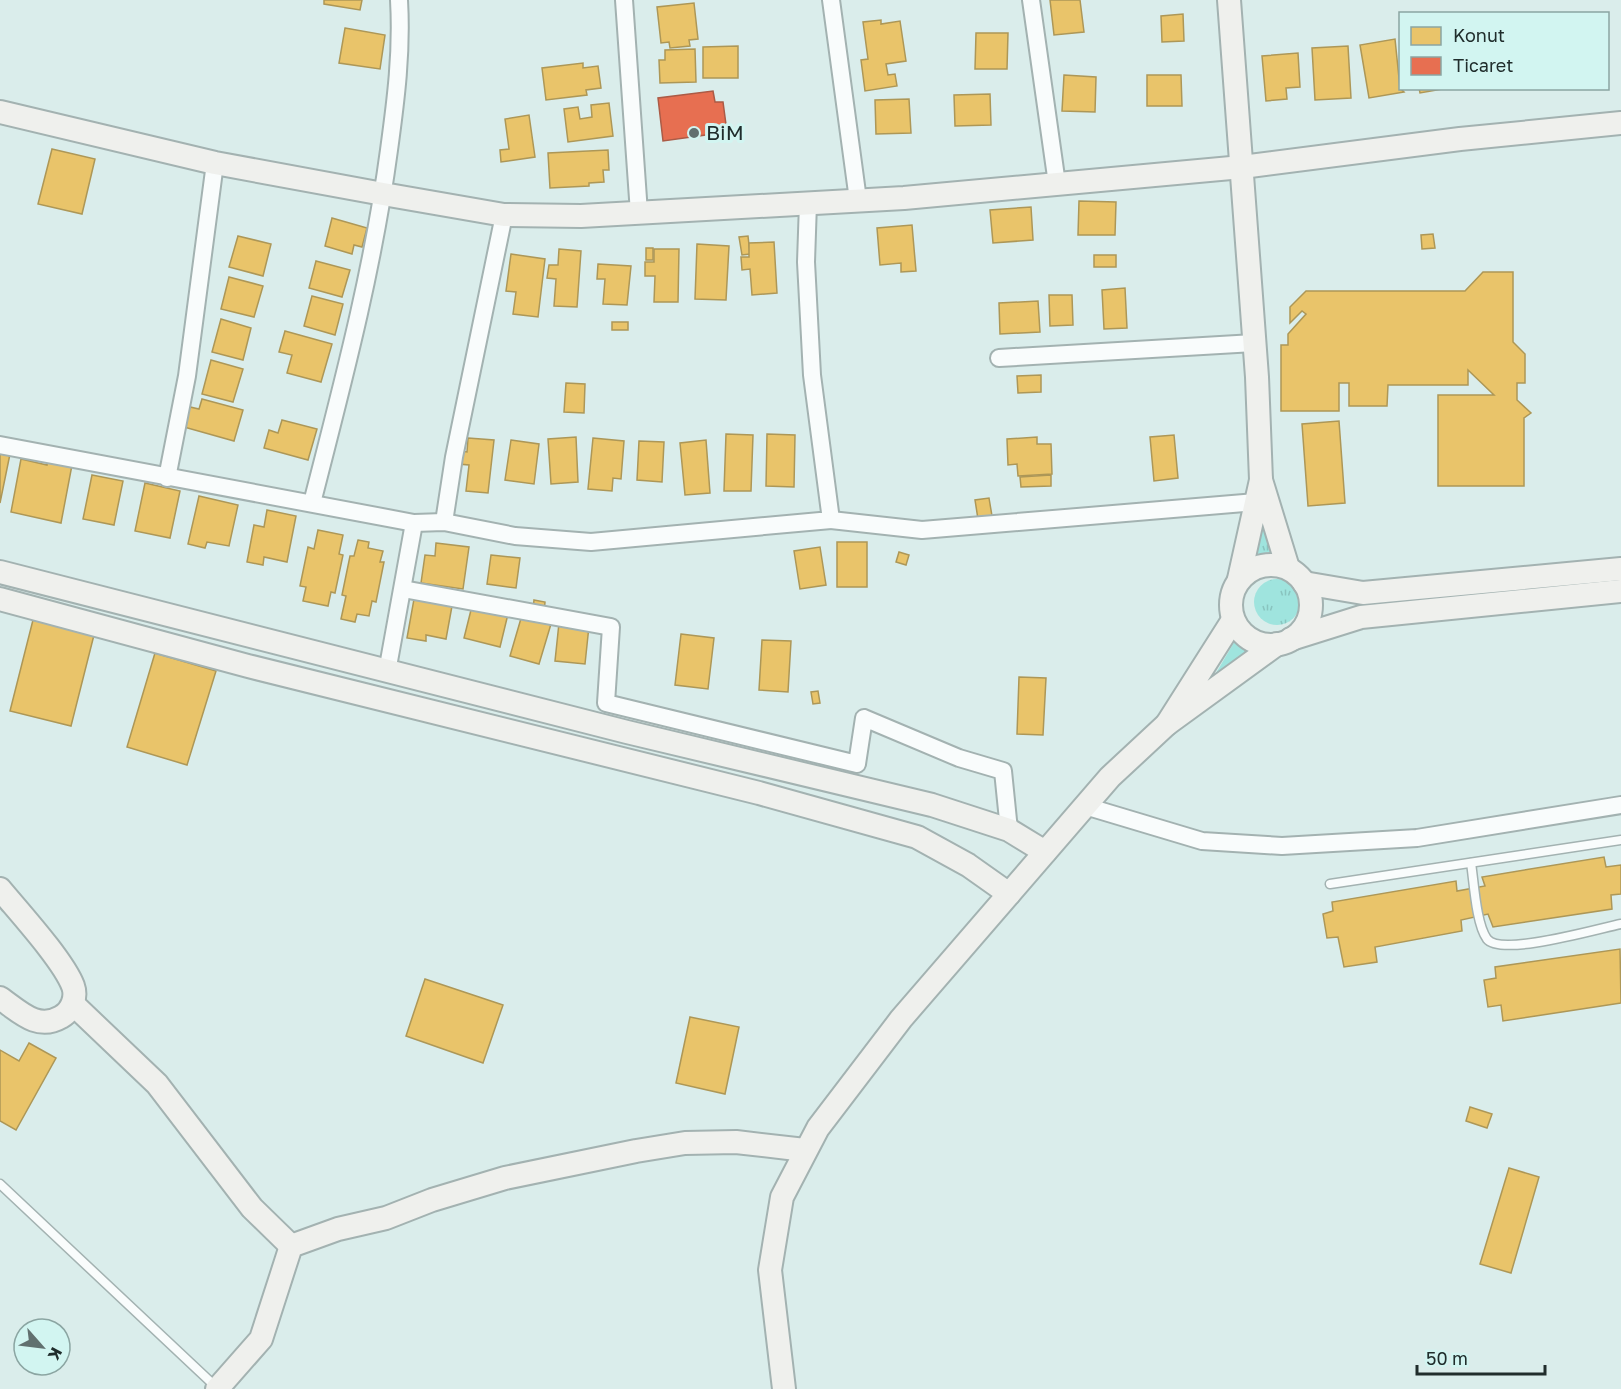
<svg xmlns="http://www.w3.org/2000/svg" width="1621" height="1389" font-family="'Golos Text',sans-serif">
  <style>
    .grass { fill: url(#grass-tufts) }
    .homes { fill: #e9c46a; stroke: #ad9757; stroke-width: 1.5 }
    .shops { fill: #e76f51; stroke: #ab5b46; stroke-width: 1.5 }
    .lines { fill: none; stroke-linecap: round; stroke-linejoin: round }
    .lane-casing { stroke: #a3b2b1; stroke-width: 11 }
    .street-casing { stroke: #a3b2b1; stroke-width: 20 }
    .secondary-casing { stroke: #a3b2b1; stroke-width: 26 }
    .lane { stroke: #f9fcfc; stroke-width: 8 }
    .street { stroke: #f9fcfc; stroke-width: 16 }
    .secondary { stroke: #eff0ed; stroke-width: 22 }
    .poi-dot { fill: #61706f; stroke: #d2f5f1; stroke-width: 2 }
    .labels { text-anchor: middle; stroke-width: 6; stroke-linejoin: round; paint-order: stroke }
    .poi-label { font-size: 21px; fill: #202d2c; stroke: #d2f5f1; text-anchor: start }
  </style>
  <defs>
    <pattern id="grass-tufts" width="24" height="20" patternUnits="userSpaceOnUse" patternTransform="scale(1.5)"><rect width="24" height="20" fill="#9fe4de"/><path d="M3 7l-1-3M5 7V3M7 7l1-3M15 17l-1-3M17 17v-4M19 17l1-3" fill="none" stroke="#89c4bf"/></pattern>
  </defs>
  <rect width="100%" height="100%" fill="#daedeb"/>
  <g class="grass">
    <path d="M1260,515l11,37 -14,2z"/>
    <circle cx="1277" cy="602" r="23"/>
    <path d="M1236,639l16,11 -43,35z"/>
  </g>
  <g class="homes">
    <path d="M324,0h38l-2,10 -36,-6z"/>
    <path d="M1050,0h30l4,32 -30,3z"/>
    <path d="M694,3l4,36 -9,1 1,6 -20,2 -1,-6 -8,1 -4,-36z"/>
    <path d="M1183,14l1,27 -22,1 -1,-26z"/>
    <path d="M881,20v4l19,-3 6,40 -20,3 2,11 7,-1 2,12 -32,5 -4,-31 7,-1 -5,-37z"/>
    <path d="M345,28l40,7 -5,34 -41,-6z"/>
    <path d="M976,33h32l-1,36h-32z"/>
    <path d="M1395,39l5,49 4,4 -35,6 -9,-53z"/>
    <path d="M738,46v32h-35v-31z"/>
    <path d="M1348,46l3,52 -36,2 -3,-52z"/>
    <path d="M695,49l1,33 -36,1 -1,-23h6v-10z"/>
    <path d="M1298,53l2,34 -14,1 1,11 -21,2 -4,-45z"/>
    <path d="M583,63v5l15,-2 3,22 -15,2 1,5 -41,5 -4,-32z"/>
    <path d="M1064,75l32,2 -1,35 -33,-1z"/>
    <path d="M1147,75h34l1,31h-35z"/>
    <path d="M1419,88h29l-28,5z"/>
    <path d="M990,94l1,31 -36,1 -1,-31z"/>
    <path d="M909,99l2,34 -35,1 -1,-34z"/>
    <path d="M609,103l4,33 -45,6 -4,-33 14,-2 2,12 12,-2 -1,-12z"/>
    <path d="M529,115l6,42 -34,5 -1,-12 9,-1 -4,-30z"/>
    <path d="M52,149l43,10 -13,55 -44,-10z"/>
    <path d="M608,150l1,20h-6l1,12 -15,1v3l-39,2 -2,-35z"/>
    <path d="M1079,201l37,1 -1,33h-37z"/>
    <path d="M1031,207l2,33 -40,3 -3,-33z"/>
    <path d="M332,218l35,10 -5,19 -8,-2 -2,9 -27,-8z"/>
    <path d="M912,225l4,46 -15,1v-9l-21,2 -3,-37z"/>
    <path d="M1433,234l2,14 -13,1 -1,-14z"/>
    <path d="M238,236l33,8 -8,32 -34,-9z"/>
    <path d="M748,236l2,18 -8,1 -3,-18z"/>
    <path d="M774,242l3,51 -25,2 -2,-26 -8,1 -1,-13h8v-14z"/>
    <path d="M697,244l32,2 -3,54 -31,-1z"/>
    <rect x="646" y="248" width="7" height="12"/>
    <path d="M559,249l22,2 -4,56 -23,-1 2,-27 -9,-1 2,-13h9z"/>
    <path d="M654,249h25l-1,53h-24l1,-26h-10v-14h9z"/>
    <path d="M511,254l34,5 -7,58 -25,-3 3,-22 -10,-1z"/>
    <rect x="1094" y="255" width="22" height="12"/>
    <path d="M316,261l34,9 -8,27 -33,-9z"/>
    <path d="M598,264l33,2 -4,39 -24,-1 2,-25h-8z"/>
    <path d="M1483,272h30v70l12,12v29h-8v17l14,13 -7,5v68h-86v-91h56l-26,-25v15h-80l-1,21h-38v-23h-10v28h-58v-66h7v-11l18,-20 -4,-3 -12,12v-16l16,-16h159z"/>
    <path d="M229,277l34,9 -9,31 -33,-8z"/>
    <path d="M1125,288l2,40 -23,1 -2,-39z"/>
    <path d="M1049,295h23l1,30 -23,1z"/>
    <path d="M312,296l31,8 -8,31 -31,-9z"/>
    <path d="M1038,301l2,31 -40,2 -1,-31z"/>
    <path d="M221,319l30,9 -8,32 -31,-8z"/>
    <rect x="612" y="322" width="16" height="8"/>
    <path d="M285,331l47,13 -11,38 -34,-9 5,-18 -13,-3z"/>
    <path d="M211,360l32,9 -10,33 -31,-8z"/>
    <path d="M1041,375v17l-23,1 -1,-17z"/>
    <path d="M566,383l19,1 -1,29 -20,-1z"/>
    <path d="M202,399l41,11 -9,31 -50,-14 6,-20 9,2z"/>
    <path d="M282,420l35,9 -9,31 -44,-12 5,-18 9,3z"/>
    <path d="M1339,421l6,82 -37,3 -6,-82z"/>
    <path d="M726,434l27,1 -2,56h-27z"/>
    <path d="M767,434l28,1 -1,52 -28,-1z"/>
    <path d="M1174,435l4,43 -24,3 -4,-44z"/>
    <path d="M576,437l2,45 -27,2 -3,-45z"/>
    <path d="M1037,437v7h14l1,30 -34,2 -1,-12 -9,1 -1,-26z"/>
    <path d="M468,438l26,2 -6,53 -22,-2 3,-26 -11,-1 2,-13 7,1z"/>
    <path d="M593,438l31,3 -3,38 -8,-1 -1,13 -24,-2z"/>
    <path d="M511,440l28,4 -5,40 -29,-4z"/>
    <path d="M706,440l4,53 -25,2 -5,-52z"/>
    <path d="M639,441l25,1 -2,40 -25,-2z"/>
    <path d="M0,451l10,3 -10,49z"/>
    <path d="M21,459l26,6 1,-5 24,5 -11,58 -50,-11z"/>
    <path d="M92,475l31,6 -9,44 -31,-6z"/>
    <path d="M1051,475v11l-30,1 -1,-10z"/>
    <path d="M145,483l35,8 -10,47 -35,-7z"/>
    <path d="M199,496l39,9 -9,41 -22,-4 -2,6 -17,-4z"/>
    <path d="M989,498l3,18 -14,3 -3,-19z"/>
    <path d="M267,510l29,6 -9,46 -23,-5 -1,8 -16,-3 7,-37 10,2z"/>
    <path d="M318,530l25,5 -4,19 4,1 -8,38 -4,-1 -3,14 -25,-5 3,-14 -6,-1 8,-39 6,2z"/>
    <path d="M358,540l11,2 -1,6 15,3 -3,11h4l-8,40 -4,-1 -3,15 -12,-2 -2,8 -14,-3 5,-23 -4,-1 8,-39h4z"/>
    <rect x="837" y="542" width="30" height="45"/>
    <path d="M436,543l33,4 -6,42 -42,-6 4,-28 10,1z"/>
    <path d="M820,547l6,38 -26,4 -6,-38z"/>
    <path d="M899,552l10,3 -3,10 -10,-3z"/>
    <path d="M491,555l29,3 -4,30 -29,-4z"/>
    <path d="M414,599l38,7 -6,33 -20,-4v6l-19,-3z"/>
    <path d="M534,600l11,2 -1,10 -11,-2z"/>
    <path d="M472,606l36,8 -8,33 -36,-9z"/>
    <path d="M522,615l29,9 -12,40 -29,-8z"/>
    <path d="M33,620l61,15 -23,91 -61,-15z"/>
    <path d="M559,623l30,3 -4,38 -30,-3z"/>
    <path d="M681,634l33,4 -6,51 -33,-4z"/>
    <path d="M762,640l29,1 -3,51 -29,-2z"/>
    <path d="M155,653l61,18 -29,94 -60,-18z"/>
    <path d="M1019,677l27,1 -3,57 -26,-1z"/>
    <path d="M818,691l2,12 -7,1 -2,-12z"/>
    <path d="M1604,857l2,10 15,-2v29l-10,1 1,14 -119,18 -5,-13 -27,6 1,11 -87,16 2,15 -33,5 -6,-30 -11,1 -4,-24 10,-3 -1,-9 124,-21 1,10 28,-5 -3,-9z"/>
    <path d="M1620,949l1,54 -118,18 -2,-16 -13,2 -4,-27 12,-2 -1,-11z"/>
    <path d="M425,979l78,26 -20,58 -77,-27z"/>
    <path d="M690,1017l49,10 -14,67 -49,-11z"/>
    <path d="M29,1043l27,15 -40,72 -16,-9v-71l19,11z"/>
    <path d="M1470,1107l22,7 -5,14 -21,-7z"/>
    <path d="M1509,1168l30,9 -28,96 -31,-9z"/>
  </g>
  <path class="shops" d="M713,91l2,11h8l4,30 -64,9 -5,-43z"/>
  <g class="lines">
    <g class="lane-casing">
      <g id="lane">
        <path d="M1471,863c3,19 5,61 16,76 14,18 110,-10 134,-15"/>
        <path d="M1330,884l291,-44"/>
        <path d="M0,1184l216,203"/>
      </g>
    </g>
    <g class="street-casing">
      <g id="street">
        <path d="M624,0l15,213"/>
        <path d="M831,0l27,200"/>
        <path d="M1031,0l26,184"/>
        <path d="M999,358l255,-15"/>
        <path d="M0,445l414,78 30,-1 71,14 76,6 240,-22 -19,-145 -6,-113 2,-59"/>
        <path d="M167,478l20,-102 28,-213"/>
        <path d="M312,503c30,-117 61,-233 77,-353 7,-51 13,-98 10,-150"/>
        <path d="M831,520l91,10 334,-28"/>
        <path d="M444,522l10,-65 50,-242"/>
        <path d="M403,589l208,38 -5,76 251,61 7,-46 95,40 44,13 6,59"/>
        <path d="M387,672l27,-149"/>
        <path d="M1085,806l117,35 80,5 135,-8 204,-33"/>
      </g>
    </g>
    <g class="secondary-casing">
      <g id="secondary">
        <path d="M1229,0l28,377 4,103"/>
        <path d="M0,112l215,51 168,31 121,21 77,1 323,-18 338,-31 218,-28 161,-16"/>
        <circle cx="1271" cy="605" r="40"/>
        <path d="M0,572l627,160 305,73 77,25 36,22"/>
        <path d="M1239,579l22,-99 27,88"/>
        <path d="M1304,583l59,10 258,-24"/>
        <path d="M0,599l248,67 511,127 158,44 51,28 41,29"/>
        <path d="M1233,620l-66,104 110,-80"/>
        <path d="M1291,639l70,-22 260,-26"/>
        <path d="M0,889c19,23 63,71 73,97 4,11 -1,25 -12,31 -24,14 -42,-6 -61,-19"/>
        <path d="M73,1004l84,80 95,124 39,38"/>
        <path d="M217,1389l44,-50 30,-93 47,-17 48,-11 46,-18 73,-22 131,-27 49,-8 51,-1 69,8"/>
        <path d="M784,1389l-14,-119 12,-73 36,-69 83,-109 108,-125 101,-117 57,-53"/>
      </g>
    </g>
    <use href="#lane" class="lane"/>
    <use href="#street" class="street"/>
    <use href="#secondary" class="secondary"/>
  </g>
  <circle class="poi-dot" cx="694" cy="133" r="6"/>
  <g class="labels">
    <g class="poi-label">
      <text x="706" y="140">BiM</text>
    </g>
  </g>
  <rect x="1399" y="12" width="210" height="78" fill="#d2f5f1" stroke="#8ba5a2" stroke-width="1.5"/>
  <rect x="1411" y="27" width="30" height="18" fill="#e9c46a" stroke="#8ba5a2" stroke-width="1.5"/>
  <text x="1453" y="42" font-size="18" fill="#202d2c">Konut</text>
  <rect x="1411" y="57" width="30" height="18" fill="#e76f51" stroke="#8ba5a2" stroke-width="1.5"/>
  <text x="1453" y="72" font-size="18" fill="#202d2c">Ticaret</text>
  <g transform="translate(42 1347) rotate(118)"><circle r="28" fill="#d2f5f1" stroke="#8ba5a2" stroke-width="1.5"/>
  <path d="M0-4.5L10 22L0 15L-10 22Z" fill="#61706f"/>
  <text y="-9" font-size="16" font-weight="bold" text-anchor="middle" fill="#202d2c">K</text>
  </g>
  <path d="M1417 1365v9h128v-9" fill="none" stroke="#202d2c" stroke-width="3"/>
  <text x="1426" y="1365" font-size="18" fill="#202d2c" stroke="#d2f5f1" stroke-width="4.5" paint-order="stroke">50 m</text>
</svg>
